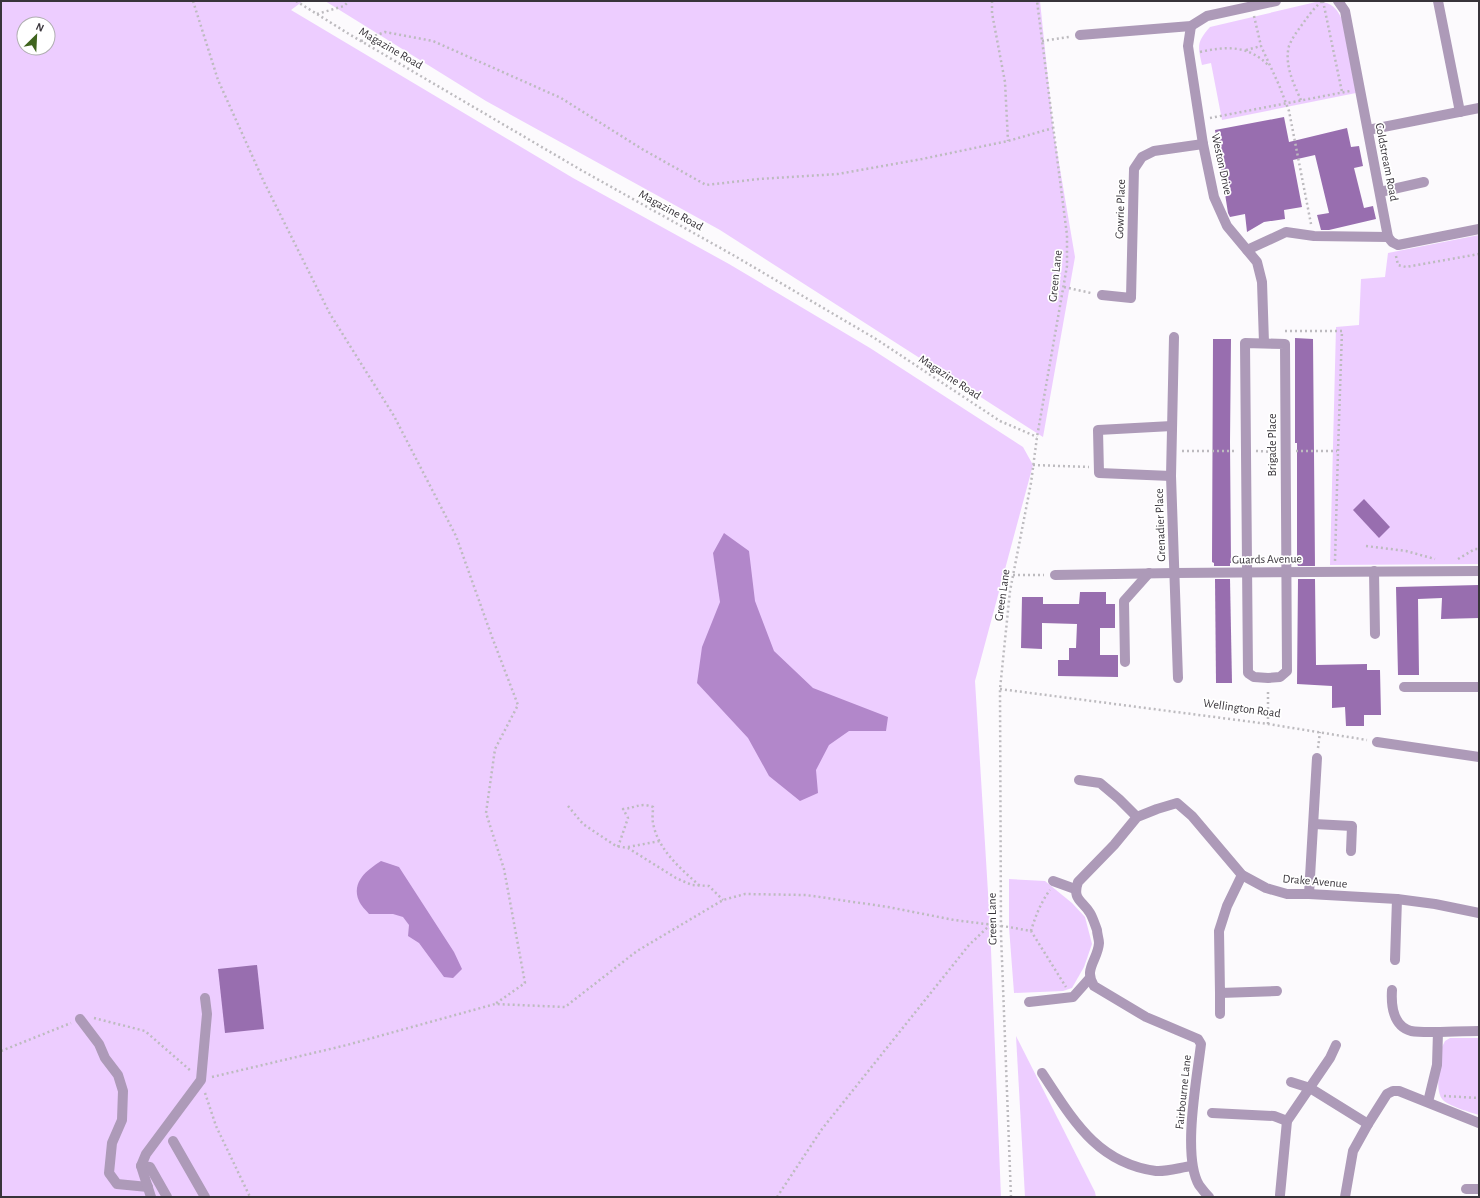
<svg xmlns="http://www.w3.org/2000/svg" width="1480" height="1198" font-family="'Alegreya Sans',sans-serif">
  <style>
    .green { fill: #edcdff; fill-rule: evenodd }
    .water { fill: #b287ca }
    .building { fill: #986eaf }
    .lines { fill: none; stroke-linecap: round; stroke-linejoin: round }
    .path { stroke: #bdbbbf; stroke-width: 2.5; stroke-dasharray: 2 3; stroke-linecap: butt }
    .minor { stroke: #ad9ab8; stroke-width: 10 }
    .labels { text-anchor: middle; stroke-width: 3.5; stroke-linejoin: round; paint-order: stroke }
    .street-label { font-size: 12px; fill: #38343a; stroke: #fff }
  </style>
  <rect width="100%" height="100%" fill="#fcfafd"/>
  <g class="green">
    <path d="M1,1h302l-12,9 282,168 156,86 141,84 153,99 10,18 -58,216 15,244 11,272h-1000zM24,24h24v24h-24z"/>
    <path d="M325,1h715l13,127 22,129 -32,180 -323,-207 -234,-129z"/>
    <path d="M1316,2c15,0 19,4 26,17l14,74 -134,27 -11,-57 -9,2c-4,-19 -6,-22 8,-38z"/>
    <path d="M1479,235v329l-149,1 6,-238 23,-2 2,-46 24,-2 3,-24z"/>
    <path d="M1009,879l36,2 27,22 13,14 7,27 -8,23 -12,21 -9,3 -49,2 -5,-66z"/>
    <path d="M1016,1036l79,156 1,5h-71z"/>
    <path d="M1450,1038h29v77c-10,-3 -27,-8 -35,-14 -11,-9 -3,-40 -2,-54l3,-6z"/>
  </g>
  <g class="water">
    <path d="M724,533l25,18 6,50 19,50 39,37 75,29 -2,14h-37l-20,14 -13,25 2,23 -18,8 -31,-25 -21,-38 -51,-55 5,-36 18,-45 -7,-49z"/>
    <path d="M381,861l18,6 55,85 8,17 -9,9 -9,-1 -25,-34 -11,-7 1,-11 -6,-8 -10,-3h-24c-3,-4 -8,-8 -10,-13 -8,-19 8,-31 22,-40z"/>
  </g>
  <g class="building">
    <path d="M1284,117l5,25 58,-14 4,19 8,-1 4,20 -9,2 10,40 9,-2 3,13 -47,11h-8l-4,-15 12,-2 -14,-58 -22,5 9,47 -18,3 1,9 -21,3 -17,10 -2,-18 -15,3 -2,-4 -13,-83z"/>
    <path d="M1295,338l18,1 2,227h-17l-1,-3v-120h-2z"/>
    <path d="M1213,339h18l-1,103 1,121h-1v3h-16v-3l-2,-1z"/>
    <path d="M1364,499l26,28 -11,11 -26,-28z"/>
    <path d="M1215,579h15l2,104h-16z"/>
    <path d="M1298,579h17l1,86 51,-1v6h13l1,45h-17v11h-18l-1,-19 -13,1v-22l-35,-2z"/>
    <path d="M1479,585v33l-38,1 1,-21 -24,1 1,76h-21l-2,-88z"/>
    <path d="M1080,592h26v12h9v24h-15v27h18v22l-60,-1v-16h11v-12h7l1,-24 -35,-1v26l-21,-1 1,-51h21v7h36z"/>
    <path d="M257,965l7,64 -39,4 -7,-64z"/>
  </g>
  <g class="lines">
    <g class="path">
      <path d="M193,1l25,79 46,102 66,132 64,102 62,120 36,101 26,68 -23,44 -9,64 18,56 21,114 -30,21"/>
      <path d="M296,1l53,33 232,136 152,85 143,84 124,82 37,16"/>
      <path d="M992,1v12l13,69 3,59"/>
      <path d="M1323,1l19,91"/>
      <path d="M317,14l27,-8 5,-5"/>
      <path d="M1254,16l7,30 18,39 10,26 22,113"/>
      <path d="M361,41l24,-9 48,9 128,57 81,51 64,36 53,-6 79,-5 84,-15 86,-18 45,-13"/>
      <path d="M1042,41l27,-4"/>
      <path d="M1246,50l15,-4"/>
      <path d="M1200,52c26,-6 49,-7 69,14"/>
      <path d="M1301,100c-7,-15 -17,-36 -12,-54 3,-8 9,-16 15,-24 5,-7 11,-15 18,-21"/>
      <path d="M1210,118l140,-27"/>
      <path d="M1396,256l2,9 8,2 73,-13"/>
      <path d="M1064,287l27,6"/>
      <path d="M1285,331h57l-4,120 -3,110"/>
      <path d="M1182,451h53"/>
      <path d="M1256,451l19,1"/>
      <path d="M1296,451h41"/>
      <path d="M1033,465l56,2"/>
      <path d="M1366,546l40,5 29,8"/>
      <path d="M1458,559l17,-10h4"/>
      <path d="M1013,575h31"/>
      <path d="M1000,689l268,35 99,16"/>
      <path d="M1268,724v-35"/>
      <path d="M1318,748l2,-16"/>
      <path d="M568,806l15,18 33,22 12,2 48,30 16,7 17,1 14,14"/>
      <path d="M618,847l10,-29 -5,-9c13,-1 17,-7 30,-2 0,5 -1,11 0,16 5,27 28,46 47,63"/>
      <path d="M628,847l32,-6"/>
      <path d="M1031,931c4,-14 10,-29 19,-41"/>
      <path d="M94,1018l51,13 46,40"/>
      <path d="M1,1051l70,-28"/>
      <path d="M212,1077l135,-32 148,-41 70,3 72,-56 86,-51 22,-6 61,1 82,12 66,13 55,7 22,4 35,56"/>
      <path d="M205,1093l11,33 34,71"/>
      <path d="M1444,1096l35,2"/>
      <path d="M777,1197l45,-68 147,-184 21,-20"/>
      <path d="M1011,1197l-10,-263 -1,-245 10,-98 21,-108 6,-46 30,-171v-31l-30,-234"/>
    </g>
    <g class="minor">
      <path d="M1338,1l7,10 43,226 4,5 6,3 81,-16"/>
      <path d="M1438,1l22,111"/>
      <path d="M1191,26l-3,20 15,98 11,53 13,29 30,36 5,20 2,61"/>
      <path d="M1080,35l111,-9 16,-10 69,-15"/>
      <path d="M1368,130l111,-22"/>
      <path d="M1380,192l44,-10"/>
      <path d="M1247,250l39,-18 28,4 74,1"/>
      <path d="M1102,295l29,3 3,-129 8,-12 12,-6 49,-7"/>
      <path d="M1174,337l-3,139 7,202"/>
      <path d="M1245,343l40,1 2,327 -7,6 -12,1 -14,-1 -6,-4z"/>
      <path d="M1171,476l-72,-3 -1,-43 74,-4"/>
      <path d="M1374,571l1,63"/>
      <path d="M1055,575l119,-2 305,-2"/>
      <path d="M1125,662l-1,-61 25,-28"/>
      <path d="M1404,687h75"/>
      <path d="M1377,742l102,15"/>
      <path d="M1079,780l21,3 19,16 18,18"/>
      <path d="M1314,824l38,2 -1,25"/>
      <path d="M1242,875l-15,31 -8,25 1,62 57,-2"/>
      <path d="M1053,881l22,8"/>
      <path d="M1309,894l8,-136"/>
      <path d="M1395,960l2,-61"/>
      <path d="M1392,990c-1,15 1,36 19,41 6,1 13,1 19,1 16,0 33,-1 49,-1"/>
      <path d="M1029,1002l44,-5 16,-18"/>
      <path d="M1220,1014v-21"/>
      <path d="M80,1019l19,25 6,14 13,17 5,16 -1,29 -10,23 -3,30 8,11 31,3"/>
      <path d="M1042,1073c30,45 54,90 114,98 10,1 26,-4 36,-5"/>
      <path d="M1291,1082l19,6 58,36"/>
      <path d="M1428,1102l9,-37 1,-33"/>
      <path d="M1212,1113l62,3 13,5"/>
      <path d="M173,1141l32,56"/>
      <path d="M141,1166l9,1 17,30"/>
      <path d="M1466,1189h13"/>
      <path d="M1280,1195l7,-74 43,-63 6,-13"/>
      <path d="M151,1197l-10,-31 5,-12 55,-74 6,-66 -2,-16"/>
      <path d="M1209,1197c-4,-4 -7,-8 -10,-12 -17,-29 -2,-107 2,-141l-3,-5 -52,-22 -52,-31c-11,-17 4,-26 5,-43 0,-4 -2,-9 -2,-13 -2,-5 -4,-12 -7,-17 -8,-13 -18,-13 -12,-31l36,-37 23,-28 20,-8 20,-6 15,13 50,59 24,13 21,6h22l88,5 38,5 44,9"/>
      <path d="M1345,1197l8,-46 15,-27 19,-30 6,-3h6l80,32"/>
    </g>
  </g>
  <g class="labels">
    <g class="street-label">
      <text transform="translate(391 48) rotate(30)" y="4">Magazine Road</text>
      <text transform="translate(1387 162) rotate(79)" y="4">Coldstream Road</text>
      <text transform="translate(1222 164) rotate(78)" y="4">Weston Drive</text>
      <text transform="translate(1120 209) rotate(-88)" y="4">Gowrie Place</text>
      <text transform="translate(671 210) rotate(29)" y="4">Magazine Road</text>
      <text transform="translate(1055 276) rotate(-84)" y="4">Green Lane</text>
      <text transform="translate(950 377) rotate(33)" y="4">Magazine Road</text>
      <text transform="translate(1272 445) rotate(-90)" y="4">Brigade Place</text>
      <text transform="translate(1160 525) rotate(-92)" y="4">Grenadier Place</text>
      <text transform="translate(1267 559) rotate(-1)" y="4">Guards Avenue</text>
      <text transform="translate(1002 595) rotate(-82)" y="4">Green Lane</text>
      <text transform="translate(1242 708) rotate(8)" y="4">Wellington Road</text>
      <text transform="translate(1315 881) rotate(5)" y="4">Drake Avenue</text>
      <text transform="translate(992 919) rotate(-91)" y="4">Green Lane</text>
      <text transform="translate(1183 1092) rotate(-84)" y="4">Fairbourne Lane</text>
    </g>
  </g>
  <rect width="1480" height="1198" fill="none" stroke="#38343a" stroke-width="4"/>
  <g transform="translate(36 36) rotate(24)"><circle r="19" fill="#ffffff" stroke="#afaeb0"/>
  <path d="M0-3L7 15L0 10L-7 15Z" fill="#3f641e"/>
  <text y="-6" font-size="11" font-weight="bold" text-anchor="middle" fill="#38343a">N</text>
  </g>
</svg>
